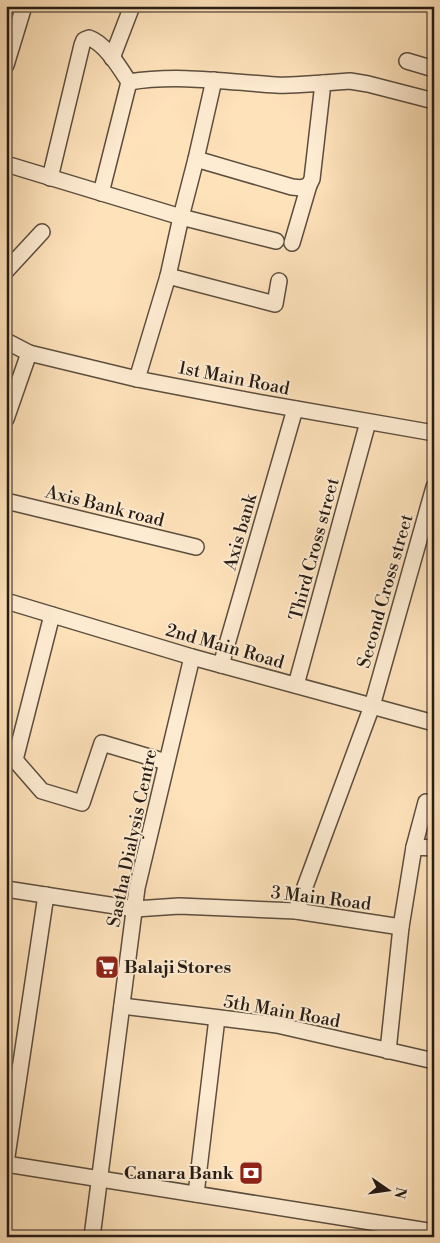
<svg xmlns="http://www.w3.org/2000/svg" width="440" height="1243" font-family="'Libre Bodoni',serif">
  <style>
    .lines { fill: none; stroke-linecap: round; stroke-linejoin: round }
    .minor-casing { stroke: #5c4e3f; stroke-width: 18 }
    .minor { stroke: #feecd2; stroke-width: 15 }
    .labels { text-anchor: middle; stroke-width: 4; stroke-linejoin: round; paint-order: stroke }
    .street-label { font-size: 18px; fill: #261c16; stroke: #feecd2 }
    .poi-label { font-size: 18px; font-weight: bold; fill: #261c16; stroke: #feecd2; text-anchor: start }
  </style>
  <rect width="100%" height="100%" fill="#fee2ba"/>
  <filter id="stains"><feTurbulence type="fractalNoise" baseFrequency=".004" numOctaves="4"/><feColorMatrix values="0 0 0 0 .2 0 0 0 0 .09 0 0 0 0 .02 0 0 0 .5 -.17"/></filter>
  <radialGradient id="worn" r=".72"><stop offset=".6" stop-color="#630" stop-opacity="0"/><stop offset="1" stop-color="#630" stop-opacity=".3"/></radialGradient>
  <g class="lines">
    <g class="minor-casing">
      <g id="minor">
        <path d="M112,58l20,-52"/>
        <path d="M407,61l27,8"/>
        <path d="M6,65l18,-59"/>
        <path d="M129,82c49,-8 99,0 147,3 16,1 32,-1 47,-2"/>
        <path d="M196,159l18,-79"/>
        <path d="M6,164l175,53 15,-58 96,28 10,1 7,-3 3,-6 11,-96 27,-2 18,3 66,17"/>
        <path d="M50,178l32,-133 2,-5 5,-2c16,5 31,30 40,44l-28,111"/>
        <path d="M276,241l-95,-24 -13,59 107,28 4,-23"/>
        <path d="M292,243l17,-58"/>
        <path d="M6,271l36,-39"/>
        <path d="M6,341l23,12 -23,66"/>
        <path d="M29,353l108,26 120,23 177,31"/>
        <path d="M137,379l31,-103"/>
        <path d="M6,501l190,46"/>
        <path d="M6,601l186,56 242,66"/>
        <path d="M221,665l74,-256"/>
        <path d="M296,685l72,-263"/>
        <path d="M6,758l9,2 37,-145"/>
        <path d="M15,760l27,31 40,12 20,-60 64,19"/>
        <path d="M414,847l12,-45 8,2"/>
        <path d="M6,889l129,20 44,-3 117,5 105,16 13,-80 20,1"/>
        <path d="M296,911l76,-205 62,-219"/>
        <path d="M122,1006l155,19 157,36"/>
        <path d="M388,1051l13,-124"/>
        <path d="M6,1163l40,-268"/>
        <path d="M6,1164l428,68"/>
        <path d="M196,1194l21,-176"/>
        <path d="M92,1237l45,-349 55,-231"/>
      </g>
    </g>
    <use href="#minor" class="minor"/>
  </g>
  <defs>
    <g id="supermarket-square" transform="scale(1.25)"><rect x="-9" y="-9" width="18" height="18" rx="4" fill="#8f2418" stroke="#feecd2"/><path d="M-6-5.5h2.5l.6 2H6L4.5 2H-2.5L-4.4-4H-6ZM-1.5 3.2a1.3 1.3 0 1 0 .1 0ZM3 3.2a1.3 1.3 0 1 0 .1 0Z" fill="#fff"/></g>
    <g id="bank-square" transform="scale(1.25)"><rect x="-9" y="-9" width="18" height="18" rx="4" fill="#8f2418" stroke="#feecd2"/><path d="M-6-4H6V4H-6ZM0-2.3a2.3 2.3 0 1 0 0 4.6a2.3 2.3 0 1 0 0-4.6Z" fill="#fff"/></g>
  </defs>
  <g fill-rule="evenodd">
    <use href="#supermarket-square" x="107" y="967"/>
    <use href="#bank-square" x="251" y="1173"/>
  </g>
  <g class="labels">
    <g class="street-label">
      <text transform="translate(234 378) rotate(11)" y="6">1st Main Road</text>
      <text transform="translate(105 506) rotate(14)" y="6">Axis Bank road</text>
      <text transform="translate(240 532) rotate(-74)" y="6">Axis bank</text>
      <text transform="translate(314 549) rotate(-75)" y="6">Third Cross street</text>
      <text transform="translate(385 591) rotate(-74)" y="6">Second Cross street</text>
      <text transform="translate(225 646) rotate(16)" y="6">2nd Main Road</text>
      <text transform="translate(132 838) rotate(-78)" y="6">Sastha Dialysis Centre</text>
      <text transform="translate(321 898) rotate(7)" y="6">3 Main Road</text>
      <text transform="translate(282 1011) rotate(10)" y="6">5th Main Road</text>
    </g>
    <g class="poi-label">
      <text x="124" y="973">Balaji Stores</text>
      <text x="234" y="1179" text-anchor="end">Canara Bank</text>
    </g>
  </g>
  <rect width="440" height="1243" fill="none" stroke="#fee2ba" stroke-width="25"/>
  <rect x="8" y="8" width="425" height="1228" fill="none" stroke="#261c16" stroke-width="2.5"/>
  <rect x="12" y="12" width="415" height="1218" fill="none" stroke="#261c16"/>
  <g transform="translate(388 1190) rotate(103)" stroke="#feecd2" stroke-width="4" paint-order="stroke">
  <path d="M0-4L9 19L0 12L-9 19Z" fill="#261c16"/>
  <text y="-8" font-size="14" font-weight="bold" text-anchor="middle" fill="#261c16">N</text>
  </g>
  <rect width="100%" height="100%" filter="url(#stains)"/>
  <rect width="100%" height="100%" fill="url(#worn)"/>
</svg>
